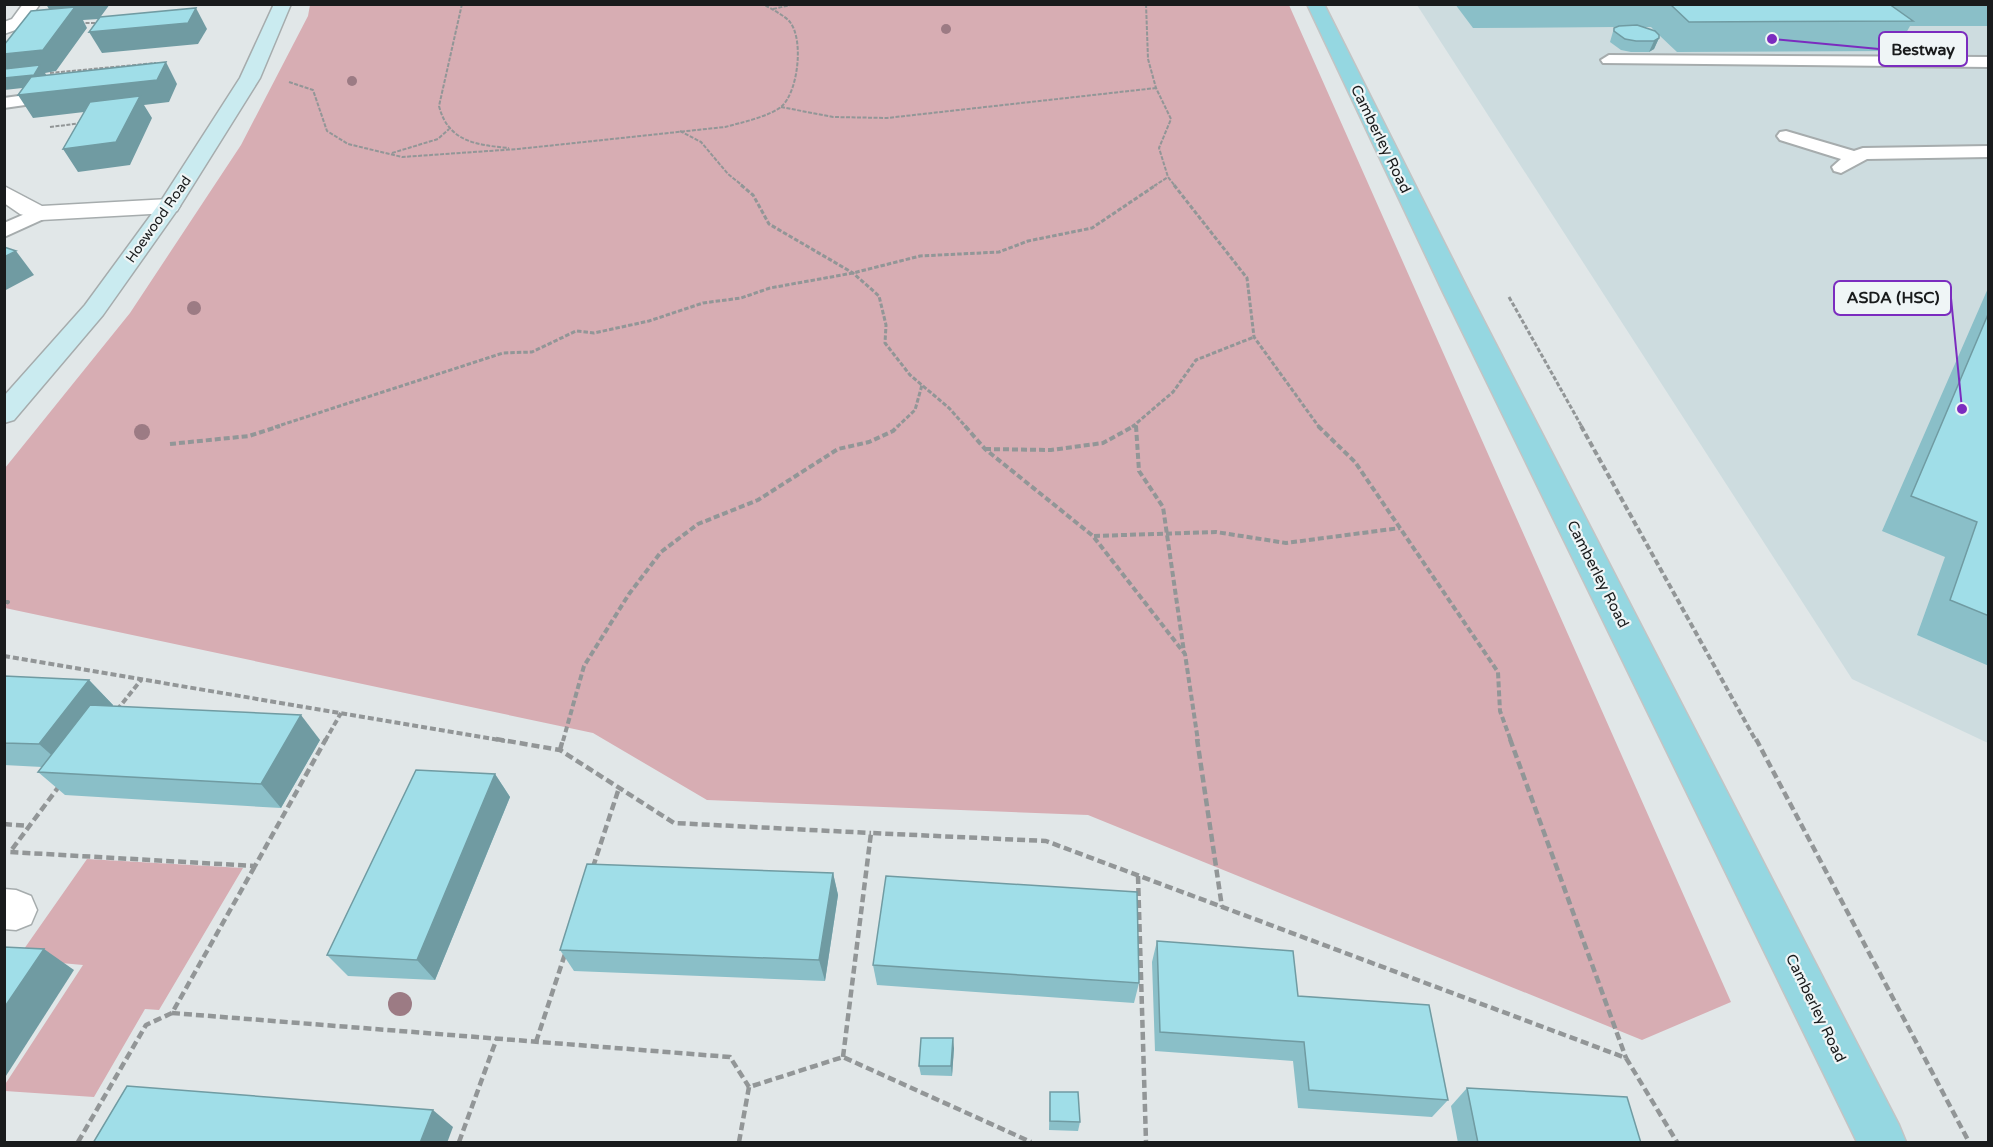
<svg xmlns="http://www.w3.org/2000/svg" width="1993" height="1147" font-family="'Varela Round',sans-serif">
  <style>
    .built { fill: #cddcdf }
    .green { fill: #d7adb3 }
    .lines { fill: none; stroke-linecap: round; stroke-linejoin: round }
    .lane-casing { stroke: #a6acad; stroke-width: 4 }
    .street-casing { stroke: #a6acad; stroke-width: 3 }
    .secondary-casing { stroke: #a6acad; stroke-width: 3 }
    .primary-casing { stroke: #c3c4c4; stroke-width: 3 }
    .path-far3 { stroke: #929697; stroke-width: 2; stroke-dasharray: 4 1.5; stroke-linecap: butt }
    .path-far2 { stroke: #929697; stroke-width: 3; stroke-dasharray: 4.5 2; stroke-linecap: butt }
    .path-far1 { stroke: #929697; stroke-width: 4; stroke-dasharray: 6 3; stroke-linecap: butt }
    .path { stroke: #929697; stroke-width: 4.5; stroke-dasharray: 8 4; stroke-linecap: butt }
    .lane { fill: #fff; fill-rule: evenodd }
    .street { fill: #fff; fill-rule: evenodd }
    .secondary { fill: #caebf0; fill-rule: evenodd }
    .primary { fill: #95d7e1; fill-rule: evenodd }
    .tree { fill: #9c7b84 }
    .wall { fill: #8abfc8; fill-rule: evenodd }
    .shaded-wall { fill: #709ba2 }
    .building { fill: #a0dee8; stroke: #709ba2; stroke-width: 1.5 }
    .labels { text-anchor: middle; stroke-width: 4.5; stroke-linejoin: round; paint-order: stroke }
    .far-street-label { font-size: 14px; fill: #191b1c; stroke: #eff5f6 }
    .street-label { font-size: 15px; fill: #191b1c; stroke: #eff5f6 }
    .leader { fill: none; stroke: #7b2cbf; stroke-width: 2 }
    .callout-dot { fill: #7b2cbf; stroke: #eff5f6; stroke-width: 2 }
    .callout { fill: #eff5f6; stroke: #7b2cbf; stroke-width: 2 }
    .callout-label { font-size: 16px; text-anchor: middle; font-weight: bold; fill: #191b1c }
  </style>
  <rect width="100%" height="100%" fill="#e1e7e8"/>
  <path class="built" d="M1417,5h571v738l-136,-64z"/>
  <g class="green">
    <path d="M310,5h979l442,997 -89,38 -554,-225 -381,-15 -114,-67 -588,-125v-140l125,-155 111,-168 67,-129z"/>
    <path d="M87,859l156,9 -84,142 -14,-1 -51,88 -89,-6 -1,-5 79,-121 -66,-6z"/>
  </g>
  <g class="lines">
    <g class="lane-casing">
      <g id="lane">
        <path d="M1609,55l379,2v10l-385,-4 -2,-3z"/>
        <path d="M26,95l6,1 3,4 -3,4 -28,4v-10z"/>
        <path d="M1786,131l68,20 9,-3 125,-2v11l-121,2 -26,14 -7,-2 -2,-4 9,-8 -61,-19 -3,-4 3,-4z"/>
        <path d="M41,207l7,2 3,4 -3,4 -44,20v-14z"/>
      </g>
    </g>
    <g class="street-casing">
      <g id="street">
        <path d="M23,4h17l-16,23 -20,7v-12l8,-3z"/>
        <path d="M4,186l38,20 127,-7 8,2 3,5 -3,5 -8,2 -128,7 -21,-6 -16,-11z"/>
        <path d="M4,889l12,1 15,6 6,14 -6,14 -15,6 -12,-1z"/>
      </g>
    </g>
    <g class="secondary-casing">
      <path id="secondary" d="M274,4h17l-31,74 -80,128 -77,109 -89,105 -10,3v-27l81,-91 74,-101 81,-126z"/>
    </g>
    <g class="primary-casing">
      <path id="primary" d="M1307,4h17l145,288 430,833 7,17h-49l-414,-850z"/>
    </g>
    <g class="path-far3">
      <path d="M462,4l-23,102c9,36 38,39 70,42"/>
      <path d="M1146,4l2,55 8,29 15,31 -12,29 9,29 7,9"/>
      <path d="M773,9l22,-5"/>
      <path d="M80,23h19"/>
      <path d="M50,73l106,-10"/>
      <path d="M289,82l24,8 14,41 21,13 54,13 116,-8 207,-22c15,-4 46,-11 57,-21 16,-15 22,-66 8,-84 -6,-7 -19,-13 -27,-18"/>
      <path d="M781,107l52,10 54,1 269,-30"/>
      <path d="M50,127l32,-4"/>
      <path d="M680,131l21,11 27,32 15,12"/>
      <path d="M392,153l46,-14 11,-10"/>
      <path d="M1154,186l14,-9"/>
    </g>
    <g class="path-far2">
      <path d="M741,185l12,10 16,29 84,49 26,23 7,29 -1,18 25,32 39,33 17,19"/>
      <path d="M1174,185l73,93 7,59 65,90"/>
      <path d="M1509,297l73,130"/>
      <path d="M1136,425v2"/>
      <path d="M275,427l228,-74 29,-1 44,-21 18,2 55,-12 54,-18 38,-5 29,-10 83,-15 67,-17 79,-4 29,-11 64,-13 64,-43"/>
      <path d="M897,427l18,-17 7,-25"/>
      <path d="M1132,427l41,-35 23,-32 58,-23"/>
    </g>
    <g class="path-far1">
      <path d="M965,426l20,23 108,87 92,118 13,87"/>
      <path d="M1136,426l3,45 24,36 21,145"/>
      <path d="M1318,426l37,36 143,210 2,39 11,30"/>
      <path d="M1581,426l175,315"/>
      <path d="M170,444l79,-8 31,-10"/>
      <path d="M985,449l66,1 52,-7 31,-17"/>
      <path d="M1094,536l122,-4 70,11 114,-15"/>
      <path d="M4,602h4l-4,3"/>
      <path d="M4,656l501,85"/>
      <path d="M117,710l24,-30"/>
      <path d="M325,741l16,-28"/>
      <path d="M563,741l21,-75 45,-72 32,-42 37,-28 60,-24 80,-51 31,-7 24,-11 5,-5"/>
    </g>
    <g class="path">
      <path d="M496,739l64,11 114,73 197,10"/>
      <path d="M1197,739l25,168"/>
      <path d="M1510,739l116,319"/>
      <path d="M1756,739l213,403"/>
      <path d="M560,750l3,-11"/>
      <path d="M60,785l-50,67 245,14 71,-127"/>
      <path d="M4,824l25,2"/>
      <path d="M593,867l26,-79"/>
      <path d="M1138,876l8,266"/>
      <path d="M172,1013l558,44 19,30"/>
      <path d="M536,1042l29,-88"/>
      <path d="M843,1057l28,-224 175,8 580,217 51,84"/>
      <path d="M78,1142l68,-117 26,-12 83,-147"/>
      <path d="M459,1142l38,-104"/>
      <path d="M739,1142l10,-55 94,-30 188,85"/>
    </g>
    <use href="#lane" class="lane"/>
    <use href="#street" class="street"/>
    <use href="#secondary" class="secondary"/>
    <use href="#primary" class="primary"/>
  </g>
  <g class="tree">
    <circle cx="946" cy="29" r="5"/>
    <circle cx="352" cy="81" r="5"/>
    <circle cx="194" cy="308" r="7"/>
    <circle cx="142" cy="432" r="8"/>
    <circle cx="400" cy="1004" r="12"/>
  </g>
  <g class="wall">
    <path d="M1455,4h534v22h-79l-14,25 -219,1 -18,-17v3l-5,11 -5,3h-18l-10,-2 -11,-8 4,-14 2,-1 -143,1zM1643,27h8l5,5z"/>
    <path d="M1989,286v380l-72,-31 28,-78 -63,-26z"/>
    <path d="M4,676l85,4 24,25v1l207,34 -39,68 -216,-13 -27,-23 4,-5 -38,-2z"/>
    <path d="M495,774l15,23 -75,183 -87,-4 -21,-21z"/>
    <path d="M833,873l5,22 -13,86 -251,-10 -14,-21z"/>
    <path d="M1157,941l141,55 150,104 -16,17 -134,-9 -5,-47 -138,-10 -3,-89z"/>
    <path d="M873,965l266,18 -5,20 -257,-18z"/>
    <path d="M954,1048l-2,28 -31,-1 -2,-9z"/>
    <path d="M1467,1088l174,55h-183l-7,-37z"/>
    <path d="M1050,1092l30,30 -2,9 -29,-1z"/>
  </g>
  <g class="shaded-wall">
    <path d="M46,4h64l-11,15 -16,1 4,8 -31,43 -11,2 2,3 -6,10 -37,4v-12l6,-2 -6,-9v-13l53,-31z"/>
    <path d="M196,8l11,21 -9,15 -96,9 -13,-21z"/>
    <path d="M1659,38l-5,11 -5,3 5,-11z"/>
    <path d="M166,62l11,22 -8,18 -25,3 8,13 -22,47 -52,7 -15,-23 72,-43 -102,12 -15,-23z"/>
    <path d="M16,251l18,24 -30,16v-34z"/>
    <path d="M89,680l24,25 -47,63 -27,-24z"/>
    <path d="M301,715l19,25 -39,68 -20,-24z"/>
    <path d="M495,774l15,23 -75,183 -18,-20z"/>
    <path d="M833,873l5,22 -13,86 -6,-21z"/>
    <path d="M44,949l30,21 -70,109v-71z"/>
    <path d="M953,1038l1,10 -2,28 -1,-10z"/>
    <path d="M433,1110l20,17 -6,16h-27z"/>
  </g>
  <g class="building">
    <path d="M1670,4h219l24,17 -224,1z"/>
    <path d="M75,7l-32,43 -39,4v-9l27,-34z"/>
    <path d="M196,8l-8,15 -99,9 11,-15z"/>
    <path d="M1637,25l18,6 4,4v3l-5,3h-18l-11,-2 -11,-8v-3l5,-2z"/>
    <path d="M166,62l-9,18 -139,15 13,-18z"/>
    <path d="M40,65l-6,10 -30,3v-9z"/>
    <path d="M140,96l-24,46 -53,7 27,-47z"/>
    <path d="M4,247l12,4 -12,6z"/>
    <path d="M1989,312v304l-39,-16 27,-78 -66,-26z"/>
    <path d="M4,676l85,4 -50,64 -35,-1z"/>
    <path d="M90,705l211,10 -40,69 -223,-12z"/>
    <path d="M416,770l79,4 -78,186 -90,-5z"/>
    <path d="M587,864l246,9 -14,87 -259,-10z"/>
    <path d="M886,876l251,16 2,91 -266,-18z"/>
    <path d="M1157,941l136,10 5,45 131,9 19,95 -139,-10 -5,-48 -144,-10z"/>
    <path d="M4,947l40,2 -40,59z"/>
    <path d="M921,1038h32l-2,28h-32z"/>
    <path d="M127,1086l306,24 -13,33h-327z"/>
    <path d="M1467,1088l160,9 14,46h-163z"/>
    <path d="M1050,1092h28l2,30 -30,-1z"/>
  </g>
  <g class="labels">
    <g class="far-street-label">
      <text transform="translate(158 219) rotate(-55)" y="5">Hoewood Road</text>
    </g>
    <g class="street-label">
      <text transform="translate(1381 139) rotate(64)" y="5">Camberley Road</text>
      <text transform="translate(1598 574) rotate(63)" y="5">Camberley Road</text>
      <text transform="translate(1816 1008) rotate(64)" y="5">Camberley Road</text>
    </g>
  </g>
  <path class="leader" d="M1772 39L1879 49M1962 409L1951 298"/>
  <g class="callout-dot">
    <circle cx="1772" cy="39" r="6"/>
    <circle cx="1962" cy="409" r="6"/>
  </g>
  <g class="callout">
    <rect x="1879" y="32" width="88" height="34" rx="6"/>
    <rect x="1834" y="281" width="117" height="34" rx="6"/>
  </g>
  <g class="callout-label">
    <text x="1923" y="55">Bestway</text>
    <text x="1893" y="303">ASDA (HSC)</text>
  </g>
  <rect width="1993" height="1147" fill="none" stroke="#191b1c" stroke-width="12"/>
</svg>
